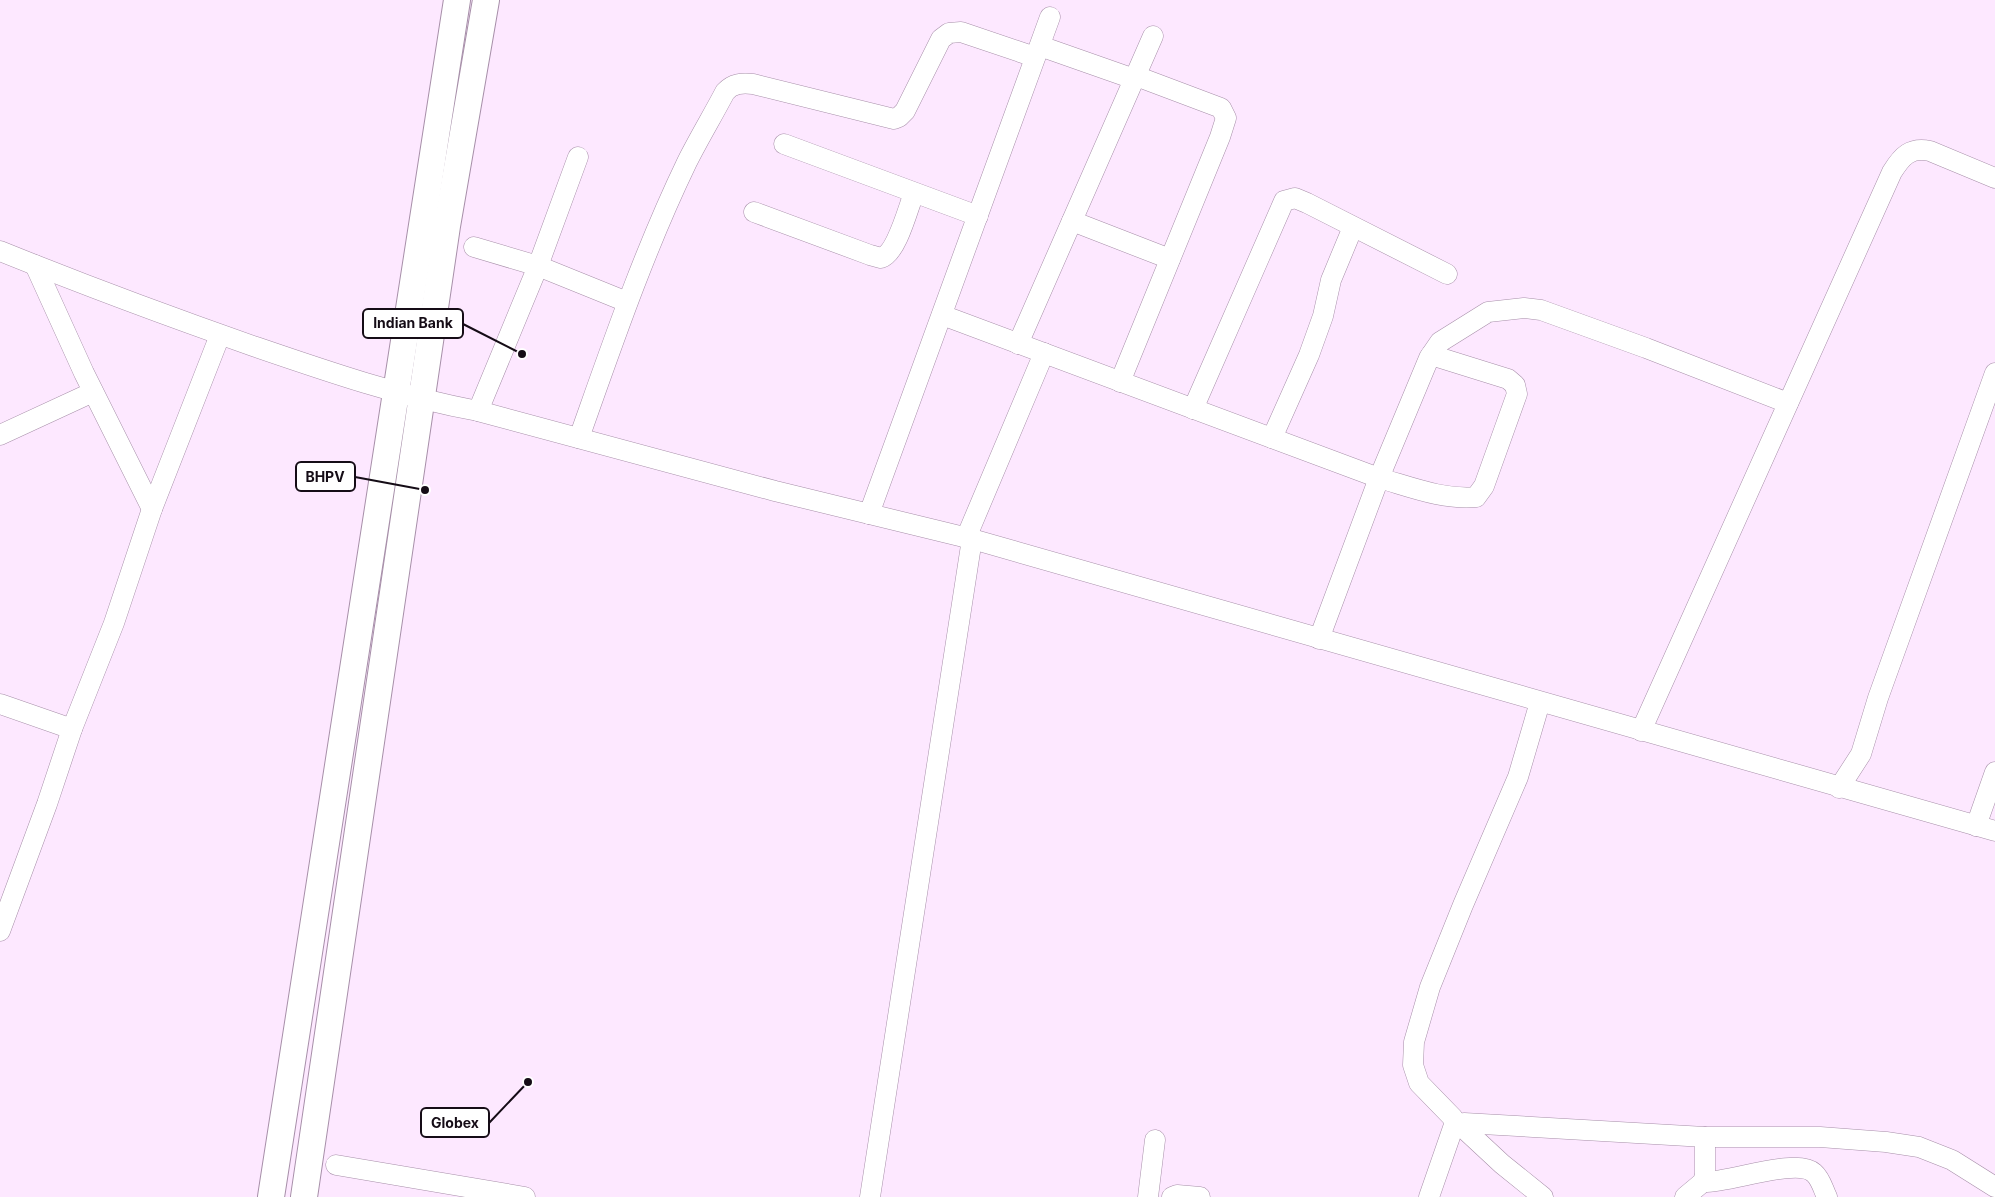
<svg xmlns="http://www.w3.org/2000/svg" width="1995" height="1197" font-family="Inter,sans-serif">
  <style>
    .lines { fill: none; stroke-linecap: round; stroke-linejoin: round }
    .minor-casing { stroke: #a78fa9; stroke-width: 21 }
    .major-casing { stroke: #a78fa9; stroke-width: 28 }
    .minor { stroke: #fff; stroke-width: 20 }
    .major { stroke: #fff; stroke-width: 26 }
    .leader { fill: none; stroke: #150c16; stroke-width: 2 }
    .callout-dot { fill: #150c16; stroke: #fff; stroke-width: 2 }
    .callout { fill: #fff; stroke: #150c16; stroke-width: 2 }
    .callout-label { font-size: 14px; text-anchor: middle; font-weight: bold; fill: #150c16 }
  </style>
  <rect width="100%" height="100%" fill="#fde8ff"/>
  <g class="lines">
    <g class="minor-casing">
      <g id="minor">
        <path d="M1040,46l94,33"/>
        <path d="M784,144l194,72"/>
        <path d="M754,212l116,43 11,3c16,-5 27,-50 33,-65"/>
        <path d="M1072,221l98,38"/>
        <path d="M474,247l64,19 89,36"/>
        <path d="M0,251c84,34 170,66 256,96 73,25 146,50 222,64l297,80 197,48 1023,292"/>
        <path d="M35,265l49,108 68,136"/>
        <path d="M942,315l437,163c32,9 64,22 97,19l8,-11 33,-92 -2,-9 -7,-6 -77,-24"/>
        <path d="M1018,344l135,-308"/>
        <path d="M1120,382l100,-245 6,-19 -5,-10 -85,-32"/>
        <path d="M1193,409l91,-208 11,-3 12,5 140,71"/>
        <path d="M478,411l60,-145 40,-109"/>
        <path d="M0,435l93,-43"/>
        <path d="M579,438c33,-93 65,-187 108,-276 12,-24 26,-47 38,-70 8,-9 17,-9 28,-8l141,35 5,-2 6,-6 36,-72 8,-6 12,-1 74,25"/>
        <path d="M1272,438l37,-83 14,-39 8,-36 22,-53"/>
        <path d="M869,514l181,-497"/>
        <path d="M966,538l78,-185"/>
        <path d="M1319,639l60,-161 50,-120 11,-16 48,-30 36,-4 17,2 105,38 142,55"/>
        <path d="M0,704l72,25"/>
        <path d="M1641,731l251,-559c10,-16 18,-25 38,-21l65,27"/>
        <path d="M1839,788l22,-34 17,-56 117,-325"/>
        <path d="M1976,826l19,-54"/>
        <path d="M0,931l47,-127 25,-75 42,-106 38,-114 68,-174"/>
        <path d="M1459,1124l43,40 41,33"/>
        <path d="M1454,1125l10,-2 241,14h115l66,5 33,5 33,13 43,27"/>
        <path d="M336,1165l189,32"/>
        <path d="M1703,1182c26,1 94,-25 111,-9 7,6 9,16 13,24"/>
        <path d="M870,1197l102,-658"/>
        <path d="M1148,1197l7,-57"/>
        <path d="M1172,1197l5,-2 23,2"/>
        <path d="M1429,1197l25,-72 -1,-7 -34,-35 -6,-18 1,-23 16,-55 33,-82 55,-128 22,-75"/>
        <path d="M1685,1197l18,-15 2,-7v-38"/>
      </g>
    </g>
    <g class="major-casing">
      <g id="major">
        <path d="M271,1197l186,-1197"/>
        <path d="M304,1197l143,-971 39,-226"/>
      </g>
    </g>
    <use href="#minor" class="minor"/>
    <use href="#major" class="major"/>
  </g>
  <path class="leader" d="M522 354L463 324M425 490L355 477M528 1082L489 1123"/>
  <g class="callout-dot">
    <circle cx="522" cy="354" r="5"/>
    <circle cx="425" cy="490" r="5"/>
    <circle cx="528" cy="1082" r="5"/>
  </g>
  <g class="callout">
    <rect x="363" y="309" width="100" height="29" rx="5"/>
    <rect x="296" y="462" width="59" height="29" rx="5"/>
    <rect x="421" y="1108" width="68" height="29" rx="5"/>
  </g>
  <g class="callout-label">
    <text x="413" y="328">Indian Bank</text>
    <text x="325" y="482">BHPV</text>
    <text x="455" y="1128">Globex</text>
  </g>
</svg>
